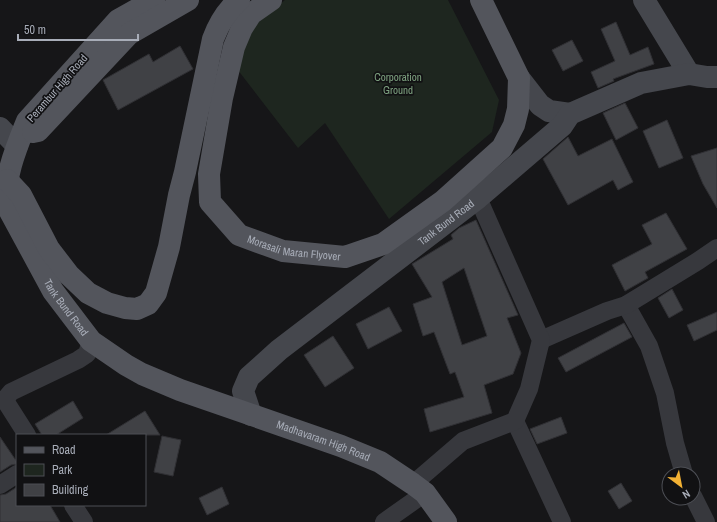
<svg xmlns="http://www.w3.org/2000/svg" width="717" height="522" font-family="'Archivo Narrow',sans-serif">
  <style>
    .green { fill: #1e261f }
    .building { fill: #404145; stroke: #303034; fill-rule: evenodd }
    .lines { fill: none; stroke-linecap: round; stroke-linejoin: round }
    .street { stroke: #37383d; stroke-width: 18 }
    .secondary { stroke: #45474d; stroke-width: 22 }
    .primary { stroke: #53555c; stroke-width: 22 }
    .labels { text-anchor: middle; stroke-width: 3.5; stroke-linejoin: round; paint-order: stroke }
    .park-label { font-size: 11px; fill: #7fa381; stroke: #111113 }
    .street-label { font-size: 11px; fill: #a8adb8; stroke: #111113 }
  </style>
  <rect width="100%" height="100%" fill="#161618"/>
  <path class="green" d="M285,0h163l51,100 -7,32 -103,87 -64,-96 -27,25 -64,-83 21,-40z"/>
  <g class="building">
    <path d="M616,22l14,33 18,-8 6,17 -41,15 1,2 -16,7 -7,-16 24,-11 -14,-32z"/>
    <path d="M572,40l11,21 -20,10 -11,-21z"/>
    <path d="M180,46l13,23 -75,41 -15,-30 46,-26 4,8z"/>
    <path d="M625,103l13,25 -22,12 -13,-27z"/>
    <path d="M667,120l16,38 -24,10 -16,-37z"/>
    <path d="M568,137l10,19 34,-17 21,43 -15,8 -5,-10 -45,25 -25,-46z"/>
    <path d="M717,148v60l-14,-24 -12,-28z"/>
    <path d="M666,213l21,36 -42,23 3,6 -23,13 -13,-26 40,-21 -10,-19z"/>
    <path d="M476,220l42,95 -11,3 14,35 -8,21 -29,11 8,28 -62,19 -6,-23 40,-12 -9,-25 -5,2 -16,-42 -11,4 -10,-32 19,-7 -20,-33 41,-25 -2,-4 8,-7zM464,268l23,68 -25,9 -20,-63z"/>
    <path d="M672,289l11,21 -14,8 -11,-20z"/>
    <path d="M389,307l13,24 -34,18 -12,-25z"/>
    <path d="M717,312v18l-23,11 -7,-16z"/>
    <path d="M624,323l8,14 -66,35 -8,-14z"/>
    <path d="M333,336l21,32 -29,19 -21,-32z"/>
    <path d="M73,401l10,17 -27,17h-14l-7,-11z"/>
    <path d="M145,411l15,24h-54z"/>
    <path d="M561,417l6,16 -30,11 -7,-15z"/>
    <path d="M162,436l19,4 -8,36 -19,-4z"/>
    <path d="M0,437l17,25v2l-6,1 -11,7z"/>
    <path d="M621,483l11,18 -13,8 -11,-18z"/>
    <path d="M17,487v18h33l10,17h-60v-27l6,-1z"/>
    <path d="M222,487l7,17 -22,11 -8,-17z"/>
  </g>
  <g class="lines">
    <g class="street">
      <path d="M626,305l23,41 16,47 10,50 9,31"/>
      <path d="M541,340l66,-29 19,-6 72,-44 19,-13"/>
      <path d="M515,421l47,101"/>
      <path d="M27,435l-21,-33 1,-5 4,-5 67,-32 9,-6 4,-13"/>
      <path d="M413,484l50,-43 52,-20 14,-32 12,-49 -63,-142"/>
      <path d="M0,485l17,-11"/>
      <path d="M693,496l13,26"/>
      <path d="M73,505l11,17"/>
      <path d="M384,522l41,-29"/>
    </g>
    <g class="secondary">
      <path d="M644,0l45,74"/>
      <path d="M519,78l21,27 9,6 21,3"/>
      <path d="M0,128l17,18"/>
      <path id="s1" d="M251,415l-8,-24 6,-14 30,-27 199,-152 84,-72 8,-12 71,-31 48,-9 18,3h10"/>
    </g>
    <g class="primary">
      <path id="s2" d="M154,0l-36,20 -91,101c-10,25 -24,57 -20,85l46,85 38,50 35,24 16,9 38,16 161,56 39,16 33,22 12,9 21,29"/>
      <path id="s3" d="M271,0l-20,14 -9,14 -8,19 -12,51 -13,76 1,28 29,33 44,16 62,6 38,-13 60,-43 59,-53 12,-23 4,-16 1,-31 -38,-78"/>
      <path d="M33,132l5,-1 91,-97 59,-34"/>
      <path d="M7,180l14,15 28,54 20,26 19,18 19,10 18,5 12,1 11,-5 8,-11 13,-46 10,-52 6,-23 28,-133c6,-16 13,-28 26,-39"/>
    </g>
  </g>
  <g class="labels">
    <g class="park-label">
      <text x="398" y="81">Corporation<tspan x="398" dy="13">Ground</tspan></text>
    </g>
    <g class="street-label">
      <text transform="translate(57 88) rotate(-49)" y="4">Perambur High Road</text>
      <text dy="4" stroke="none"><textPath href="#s1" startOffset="291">Tank Bund Road</textPath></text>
      <text dy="4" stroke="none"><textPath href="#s3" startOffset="320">Morasali Maran Flyover</textPath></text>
      <text dy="4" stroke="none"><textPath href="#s2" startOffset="383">Tank Bund Road</textPath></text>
      <text dy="4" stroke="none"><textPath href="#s2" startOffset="679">Madhavaram High Road</textPath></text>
    </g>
  </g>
  <rect x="16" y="434" width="130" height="72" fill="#111113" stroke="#4d4f55"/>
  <rect x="24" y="447" width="20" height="6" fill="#53555c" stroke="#4d4f55"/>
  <text x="52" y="454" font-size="12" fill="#a8adb8">Road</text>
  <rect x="24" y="464" width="20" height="12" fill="#1e261f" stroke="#4d4f55"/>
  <text x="52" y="474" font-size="12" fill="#a8adb8">Park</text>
  <rect x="24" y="484" width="20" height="12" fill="#404145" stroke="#4d4f55"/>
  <text x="52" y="494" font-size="12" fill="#a8adb8">Building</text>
  <g transform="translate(681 486) rotate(148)"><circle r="19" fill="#111113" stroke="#4d4f55"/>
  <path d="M0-3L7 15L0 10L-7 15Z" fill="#f2b134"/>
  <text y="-6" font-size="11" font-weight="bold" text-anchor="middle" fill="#a8adb8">N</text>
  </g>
  <path d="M18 34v6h120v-6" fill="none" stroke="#a8adb8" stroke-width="2"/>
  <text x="24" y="34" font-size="12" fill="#a8adb8" stroke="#111113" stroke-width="3" paint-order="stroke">50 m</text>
</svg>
